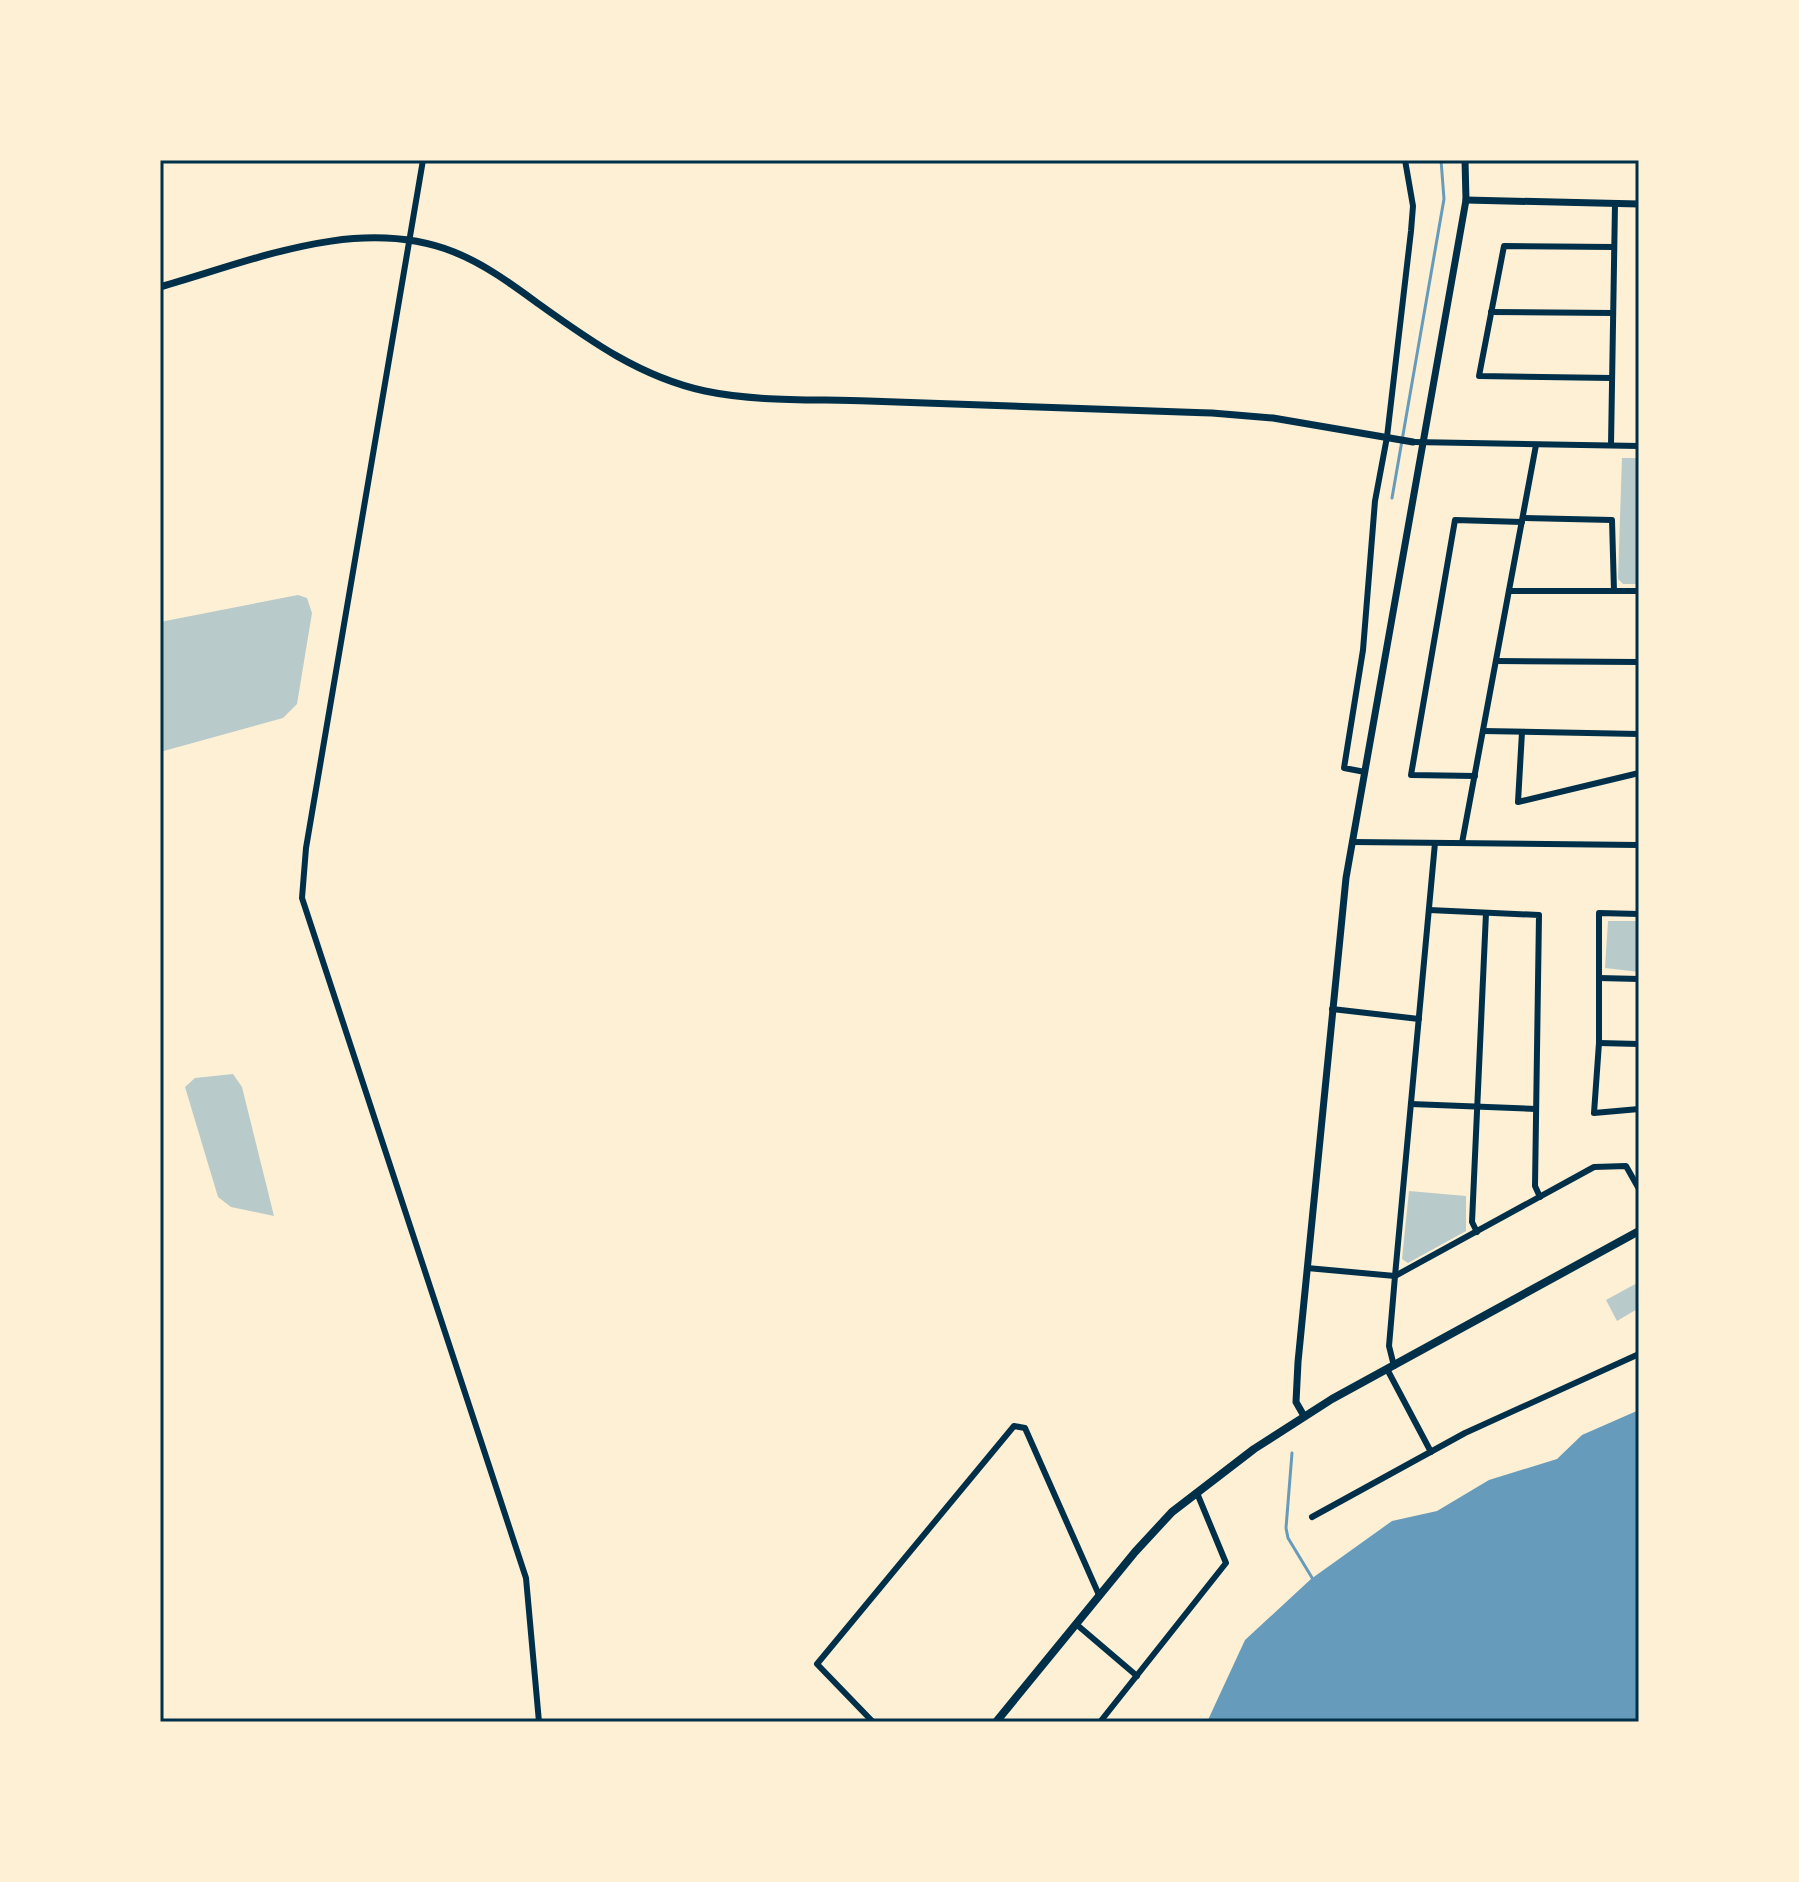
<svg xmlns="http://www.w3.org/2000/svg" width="1799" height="1882" font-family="Rubik,sans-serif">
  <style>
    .green { fill: #b9caca }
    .water { fill: #669bbc }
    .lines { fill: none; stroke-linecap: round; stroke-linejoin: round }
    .stream { stroke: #669bbc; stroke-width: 3 }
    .minor { stroke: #003049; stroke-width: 6 }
    .tertiary { stroke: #003049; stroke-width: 7 }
    .secondary { stroke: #003049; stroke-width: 8 }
    .neatline { fill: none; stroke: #003049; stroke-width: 3 }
  </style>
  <rect width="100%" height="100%" fill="#fdf0d5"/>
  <g class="green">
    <path d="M1622,458h17v126h-16l-5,-5z"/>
    <path d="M298,595l9,3 5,15 -15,91 -14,14 -123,34v-130z"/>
    <path d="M1608,921h31v51l-34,-4z"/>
    <path d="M233,1074l9,13 32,129 -43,-9 -13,-10 -33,-110 10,-9z"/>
    <path d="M1409,1191l57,5v35l-58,32 -6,-4z"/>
    <path d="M1639,1282v26l-22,13 -11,-21z"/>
  </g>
  <path class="water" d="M1639,1410v312h-432l38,-82 66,-61 81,-58 45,-10 52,-31 68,-21 25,-24z"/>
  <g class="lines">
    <g class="stream">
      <path d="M1392,498l52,-299 -3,-39"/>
      <path d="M1292,1453l-6,75 2,10 26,43"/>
    </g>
    <g class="minor">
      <path d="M423,160l-117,688 -4,50 224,680 13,144"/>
      <path d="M1507,160h107"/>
      <path d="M1491,312l122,1"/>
      <path d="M1612,378l-133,-2 25,-130 110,1"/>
      <path d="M1413,442l226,4"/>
      <path d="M1611,445l4,-241"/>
      <path d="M1523,518l89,2 2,71"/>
      <path d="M1509,591h130"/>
      <path d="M1496,661l143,1"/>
      <path d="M1483,731l156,3"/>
      <path d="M1522,732l-4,70 121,-29"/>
      <path d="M1365,772l-21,-4 19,-118 12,-149 12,-64 24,-206 2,-25 -8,-46"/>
      <path d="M1475,776l-64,-1 44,-255 67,2"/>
      <path d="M1352,842l287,3"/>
      <path d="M1462,843l74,-398"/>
      <path d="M1429,910l110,5 -4,271 5,11"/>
      <path d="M1639,914l-40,-1v130l-5,70 45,-4"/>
      <path d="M1599,978l40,1"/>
      <path d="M1332,1009l87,10"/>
      <path d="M1599,1043l40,1"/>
      <path d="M1411,1104l125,5"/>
      <path d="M1477,1232l-5,-10 14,-309"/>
      <path d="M1307,1268l88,8 199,-109 32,-1 13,23"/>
      <path d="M1394,1366l-5,-20 6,-70 40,-433"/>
      <path d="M1387,1369l44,83"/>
      <path d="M1312,1517l153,-84 174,-79"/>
      <path d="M1076,1624l61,52"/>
      <path d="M873,1722l-56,-58 197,-238 11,2 74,167"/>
      <path d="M1100,1722l126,-159 -29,-70"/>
    </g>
    <g class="tertiary">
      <path d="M1466,200l173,4"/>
      <path d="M160,287c92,-26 199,-73 294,-35 30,12 56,31 82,50 53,38 104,75 169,89 52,11 110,8 163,10 114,5 229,9 344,12l61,5 140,24"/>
      <path d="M1304,1416l-8,-14 2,-40 48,-484 120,-678 -1,-40"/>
    </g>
    <path class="secondary" d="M996,1722l139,-170 37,-40 82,-63 78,-50 307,-168"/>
  </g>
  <rect width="1799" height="1882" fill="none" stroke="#fdf0d5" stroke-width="324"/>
  <rect x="162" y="162" width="1475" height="1558" class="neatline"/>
</svg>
